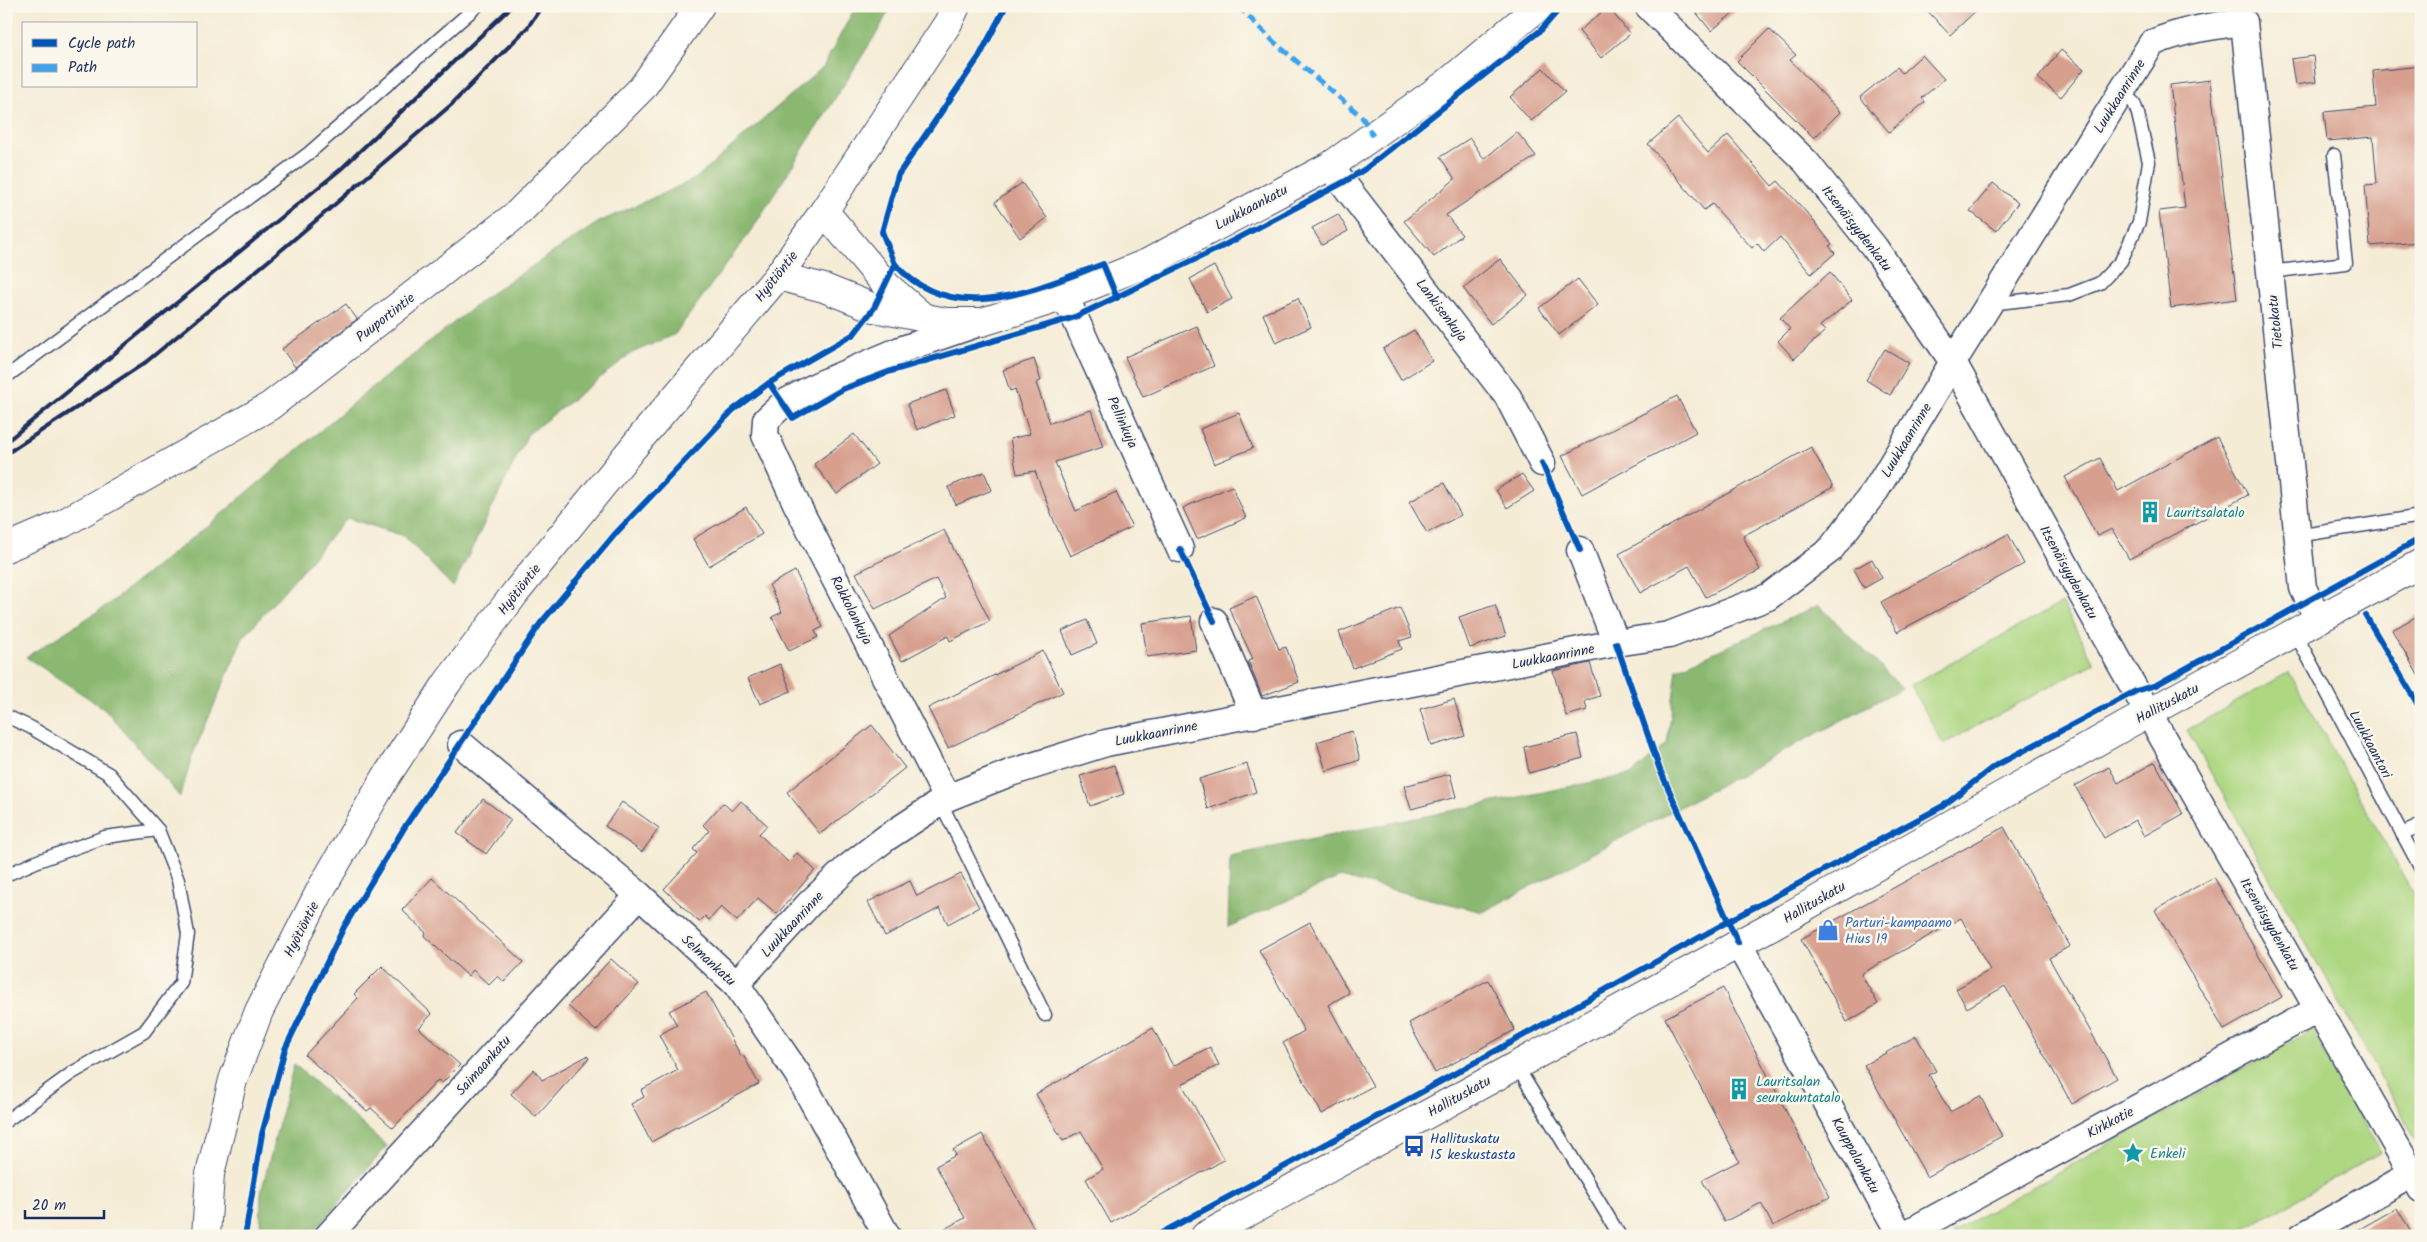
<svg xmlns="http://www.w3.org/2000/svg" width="2427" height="1242" font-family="Kalam,sans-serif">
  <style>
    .green { fill: #aed782; stroke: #648370 }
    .forest { fill: #8ab870; stroke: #527467 }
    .building { fill: #d79f8e }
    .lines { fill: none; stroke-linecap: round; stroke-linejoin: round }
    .service-casing { stroke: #3c4b70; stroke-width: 15 }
    .minor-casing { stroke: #3c4b70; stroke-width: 29 }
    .tertiary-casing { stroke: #3c4b70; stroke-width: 30 }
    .secondary-casing { stroke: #3c4b70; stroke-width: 30 }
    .service { stroke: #fff; stroke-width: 12 }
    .minor { stroke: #fff; stroke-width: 26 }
    .tertiary { stroke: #fff; stroke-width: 28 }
    .secondary { stroke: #fff; stroke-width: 28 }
    .rail { stroke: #1b2f5e; stroke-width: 4 }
    .quiet { stroke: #3da3ed; stroke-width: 5; stroke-dasharray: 10 5; stroke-linecap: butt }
    .cycleway-casing { stroke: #fbf7ec; stroke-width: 9 }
    .cycleway { stroke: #0057b8; stroke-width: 6 }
    .labels { text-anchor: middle; stroke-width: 5; stroke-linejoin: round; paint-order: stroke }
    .street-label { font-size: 14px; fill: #1b2f5e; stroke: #fbf7ec }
    .culture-label { font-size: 14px; fill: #0d838f; stroke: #fbf7ec; text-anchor: start }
    .shop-label { font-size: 14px; fill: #366cbe; stroke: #fbf7ec; text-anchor: start }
    .transit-label { font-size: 14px; fill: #164399; stroke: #fbf7ec; text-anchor: start }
  </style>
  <rect width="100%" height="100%" fill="#fbf7ec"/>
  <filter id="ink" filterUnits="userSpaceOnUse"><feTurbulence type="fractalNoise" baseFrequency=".02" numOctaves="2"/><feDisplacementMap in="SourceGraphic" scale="10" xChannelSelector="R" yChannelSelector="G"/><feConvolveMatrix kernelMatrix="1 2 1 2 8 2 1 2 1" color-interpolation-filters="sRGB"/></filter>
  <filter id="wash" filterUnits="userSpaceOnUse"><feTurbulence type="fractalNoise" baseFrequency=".0096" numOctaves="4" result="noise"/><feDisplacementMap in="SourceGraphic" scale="20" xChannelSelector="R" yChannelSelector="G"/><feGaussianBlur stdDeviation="1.12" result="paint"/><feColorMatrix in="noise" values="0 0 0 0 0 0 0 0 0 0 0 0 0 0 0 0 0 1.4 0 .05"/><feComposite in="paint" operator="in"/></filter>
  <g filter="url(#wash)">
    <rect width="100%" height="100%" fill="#f5ecd6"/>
    <g class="green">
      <path d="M2062,603l32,60 -151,81 -32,-59z"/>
      <path d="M2289,672l132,235v233l-4,2 -230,-412z"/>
      <path d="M2312,1030l69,122 -149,84h-278l-2,-4z"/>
    </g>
    <g class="forest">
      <path d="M856,6h35l-13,25 -124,195 -79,108 -43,19 -104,81 -75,153 -49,-51 -57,-18 -104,120 -50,116 -13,43 -75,-88 -79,-52 79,-50 112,-89 142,-120 131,-104 109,-72 96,-43 128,-112z"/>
      <path d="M1819,605l83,83 -419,224 -143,-35 -112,50 2,-71 402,-82 35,-30 10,-75z"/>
      <path d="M294,1064l93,82 -77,90h-50l1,-43z"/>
    </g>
    <g id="blocks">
      <g class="building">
        <path d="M1691,6h51l-31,25z"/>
        <path d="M1923,6h58l-31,29z"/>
        <path d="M1608,7l22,27 -29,24 -22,-27z"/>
        <path d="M1769,29l27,26 -6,5 50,52 -26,26 -77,-77z"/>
        <path d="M2061,50l23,19 -23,28 -23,-19z"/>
        <path d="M1922,55l22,24 -22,19 3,4 -36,30 -29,-35 37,-30 5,6z"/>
        <path d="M2313,56l3,26 -21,3 -4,-26z"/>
        <path d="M2421,66v129l-6,1 5,46 -50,4 -5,-61 12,-1 -4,-47 -46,4 -3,-29 52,-5 -3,-36z"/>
        <path d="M1543,68l22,24 -34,29 -21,-24z"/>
        <path d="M2210,80l27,219 -66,9 -12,-97 26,-3 -15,-123z"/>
        <path d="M1678,118l30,35 20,-18 44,51 6,-5 29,32 25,31 -3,2 6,7 -24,21 -31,-37 -16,15 -7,-9 -5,5 -40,-44 -8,6 -56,-66z"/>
        <path d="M1517,132l19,24 -90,59 16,20 -28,22 -30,-36 51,-42 -15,-22 30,-19 14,21z"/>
        <path d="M1022,183l25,35 -27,20 -25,-36z"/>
        <path d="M1993,183l25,20 -22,28 -26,-20z"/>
        <path d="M1338,214l10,17 -26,14 -10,-17z"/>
        <path d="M1500,259l28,36 -37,29 -28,-36z"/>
        <path d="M1214,266l18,33 -25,13 -17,-33z"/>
        <path d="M1830,272l22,28 -32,26 5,5 -31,28 -16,-18 12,-12 -10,-11z"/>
        <path d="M1578,279l20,26 -39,30 -20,-27z"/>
        <path d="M1298,298l13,29 -35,16 -13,-29z"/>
        <path d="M346,304l11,15 -62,48 -13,-18z"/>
        <path d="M1197,326l17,40 -71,31 -18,-40z"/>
        <path d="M1414,330l18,31 -31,19 -18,-31z"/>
        <path d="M1885,349l24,14 -19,32 -24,-15z"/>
        <path d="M1034,359l7,22 -5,2 14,40 41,-13 12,37 -48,15 21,49 40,-19 16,35 -62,29 -16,-35 -19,-50 -18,3 -7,-35 20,-5 -15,-45 -5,2 -7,-21z"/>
        <path d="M946,390l9,25 -38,15 -10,-26z"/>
        <path d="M1677,396l19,36 -114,62 -20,-38z"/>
        <path d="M1239,413l14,35 -39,16 -14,-35z"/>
        <path d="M854,434l23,30 -40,30 -23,-30z"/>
        <path d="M2217,437l31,58 -119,64 -17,-30 -15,7 -32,-59 35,-19 18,33z"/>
        <path d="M1811,447l22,40 -90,49 17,34 -54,27 -17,-31 -49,27 -21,-39z"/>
        <path d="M984,472l8,18 -36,15 -8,-18z"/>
        <path d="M1522,474l12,17 -27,17 -11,-18z"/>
        <path d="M1444,483l17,32 -34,18 -18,-31z"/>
        <path d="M1232,486l14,32 -49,21 -14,-31z"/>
        <path d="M746,507l16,27 -53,32 -16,-27z"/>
        <path d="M944,530l46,91 -40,20 -2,-5 -46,25 -13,-25 57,-38 -10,-19 -61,30 -19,-36z"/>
        <path d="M2008,534l16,30 -127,68 -16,-30z"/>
        <path d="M1872,559l10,19 -18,10 -10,-19z"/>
        <path d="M795,571l28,56 -8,4 3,6 -29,14 -17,-34 10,-5 -13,-27z"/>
        <path d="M1256,596l23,53 7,-2 13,35 -37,14 -14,-35 5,-2 -24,-51z"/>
        <path d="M1495,605l11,31 -36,12 -11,-31z"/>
        <path d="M1400,608l12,29 -13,4 3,8 -49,19 -14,-36z"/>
        <path d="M2421,614v66l-29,-50z"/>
        <path d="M1191,616l5,34 -49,7 -5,-34z"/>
        <path d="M1087,620l10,24 -25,11 -10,-24z"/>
        <path d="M1043,651l20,41 -115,56 -20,-40z"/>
        <path d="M1590,663l10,33 -15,5 2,9 -21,6 -13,-45z"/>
        <path d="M780,664l11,27 -31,13 -12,-26z"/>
        <path d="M1454,699l11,37 -34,10 -11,-37z"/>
        <path d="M872,725l33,43 -85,66 -33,-42z"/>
        <path d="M1352,731l8,29 -34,11 -9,-29z"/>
        <path d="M1577,734l6,24 -54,15 -5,-26z"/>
        <path d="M2155,762l28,52 -39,22 -9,-16 -31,18 -29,-52 34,-19 9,16z"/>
        <path d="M1247,764l9,28 -48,17 -9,-30z"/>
        <path d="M1114,765l10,29 -34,12 -10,-30z"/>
        <path d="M1450,774l6,23 -45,12 -7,-23z"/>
        <path d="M483,799l28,21 -25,34 -29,-21z"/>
        <path d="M741,801l26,24 -8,9 29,28 9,-9 18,17 -38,44 -19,-16 -21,23 -16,-14 -12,13 -4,-4 -6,6 -35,-33 33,-36 -4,-4 16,-18 -6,-6 20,-22 9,8z"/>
        <path d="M622,802l37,26 -17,24 -37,-26z"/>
        <path d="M2004,827l66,119 -21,12 68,120 -45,26 -67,-118 -38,22 -11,-19 34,-19 -29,-52 -100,56 17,30 -31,18 -46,-83z"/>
        <path d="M961,874l18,33 -31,17 -8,-16 -55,28 -17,-34 42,-21 7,15z"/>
        <path d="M2214,877l68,120 -58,33 -69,-120z"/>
        <path d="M432,878l91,84 -19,20 -6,-6 -9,9 -16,-15 -5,6 -44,-40 2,-3 -24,-23z"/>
        <path d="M1310,922l39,71 -21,12 45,81 -51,28 -39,-71 21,-12 -45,-81z"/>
        <path d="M611,959l28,25 -43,47 -28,-25z"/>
        <path d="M382,966l50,48 -13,14 41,37 -18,18 -4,-3 -45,48 -22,-20 -4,3 -62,-56 53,-57 -4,-4z"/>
        <path d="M1488,980l27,50 -80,43 -26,-50z"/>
        <path d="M1723,988l107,209 -57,29 -12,-23 -37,19 -22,-42 37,-19 -74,-143z"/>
        <path d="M706,992l35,64 2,-1 16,29 -108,58 -20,-38 13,-7 -3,-7 37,-20 -19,-35 18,-10 -8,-14z"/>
        <path d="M1153,1028l20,38 37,-19 9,18 -37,19 42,76 -113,63 -25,-44 17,-10 -22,-38 -18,10 -27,-47z"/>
        <path d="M1916,1036l20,35 -7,4 21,37 30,-16 22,40 -75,41 -63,-112z"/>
        <path d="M587,1056l2,2 -53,59 -25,-23 23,-25 8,11z"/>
        <path d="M982,1134l56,102h-107l34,-18 -29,-52 20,-11 -3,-5z"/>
        <path d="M2397,1208l16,28h-66z"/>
      </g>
    </g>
  </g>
  <g filter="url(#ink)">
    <use href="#blocks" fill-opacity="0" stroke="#3c4b70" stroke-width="1"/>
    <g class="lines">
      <g class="service-casing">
        <g id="service">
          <path d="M2270,272l76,-9 -12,-108"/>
          <path d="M1989,304l80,-9 31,-12 21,-22 18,-39 10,-60 -11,-48 -4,-11 -12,-11"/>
          <path d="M6,377l303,-224 168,-147"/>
          <path d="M2297,536l124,-20"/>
          <path d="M2295,633l126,236"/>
          <path d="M6,716l24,11 79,47 49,56 20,50 10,54 -7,49 -37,49 -72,41 -66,48"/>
          <path d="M941,803l104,212"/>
          <path d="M2402,834l19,-9"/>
          <path d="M6,875l32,-14 67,-24 53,-7"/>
          <path d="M1516,1065l104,171"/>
        </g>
      </g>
      <g class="minor-casing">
        <g id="minor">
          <path d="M1648,6l158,156 69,86 78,114 168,303 300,524"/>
          <path d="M1330,166l178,231 34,66"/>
          <path d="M1065,296l115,253"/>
          <path d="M1580,550l36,93"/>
          <path d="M1214,621l40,94"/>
          <path d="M461,744l178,151 97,89 61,89 90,163"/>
          <path d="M947,798l-151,-295 -31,-68 1,-15 18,-17 34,-18 82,-35 76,-26"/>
          <path d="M1738,943l163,293"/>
          <path d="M736,984l73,-80 38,-36 39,-30 61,-40 63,-25 96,-30 510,-100 53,-8 99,-38 62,-47 46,-60 77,-128 199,-319c31,-13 59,-17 92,-21l59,566 15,31"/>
          <path d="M328,1236l311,-341"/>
          <path d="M1902,1236l404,-220 13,-5"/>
          <path d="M2302,1236l119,-67"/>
        </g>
      </g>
      <g class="tertiary-casing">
        <g id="tertiary">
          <path d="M778,276l46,12 50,20 72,14h36l83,-26 82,-33 183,-97 116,-82 93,-78"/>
          <path d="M923,317l-37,-32 -62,-74 124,-188 8,-17"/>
          <path d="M6,548l56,-24 208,-118 247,-192 125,-126 58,-82"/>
          <path d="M1205,1236l566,-310 359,-203 291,-160"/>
        </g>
      </g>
      <g class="secondary-casing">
        <path id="secondary" d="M206,1236l4,-62 23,-94 26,-69 62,-122 65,-112 61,-94 69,-91 128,-158 134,-158 46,-65"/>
      </g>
      <use href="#service" class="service"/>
      <use href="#minor" class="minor"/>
      <use href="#tertiary" class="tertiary"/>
      <use href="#secondary" class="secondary"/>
      <g class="rail">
        <path d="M6,442l335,-273 171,-163"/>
        <path d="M6,454l140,-92 139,-115 166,-142 77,-78 14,-21"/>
      </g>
      <path class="quiet" d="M1238,6l36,36 88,75 11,19"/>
      <g class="cycleway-casing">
        <g id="cycleway">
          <path d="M895,264c57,65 141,25 208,0l14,34"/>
          <path d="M769,383l24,35 50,-29 48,-18 184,-54 148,-71 121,-64 21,-13 176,-139 21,-24"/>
          <path d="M1542,463l38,87"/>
          <path d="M1180,549l34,72"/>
          <path d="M2366,616l55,94"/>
          <path d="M1616,643l44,127 78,173"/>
          <path d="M245,1236l17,-102 23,-85 59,-122 62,-102 134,-201 76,-91 117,-123 36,-27 85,-49 20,-26 21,-44 -13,-32 16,-57 81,-118 27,-51"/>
          <path d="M1156,1236l235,-127 338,-188 214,-115 50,-39 143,-76 20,-6 265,-147"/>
        </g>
      </g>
      <use href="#cycleway" class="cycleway"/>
    </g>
  </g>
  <defs>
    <g id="building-bare" transform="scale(1.725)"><path d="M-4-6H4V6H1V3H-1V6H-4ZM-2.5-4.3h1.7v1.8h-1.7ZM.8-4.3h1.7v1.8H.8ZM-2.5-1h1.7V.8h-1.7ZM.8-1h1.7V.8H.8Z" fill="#0f9aa8" stroke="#fbf7ec" stroke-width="2.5" paint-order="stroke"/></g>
    <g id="shop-bare" transform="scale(1.725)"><path d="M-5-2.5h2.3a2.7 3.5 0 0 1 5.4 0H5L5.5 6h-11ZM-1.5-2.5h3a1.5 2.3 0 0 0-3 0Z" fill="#3f7fe0" stroke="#fbf7ec" stroke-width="2.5" paint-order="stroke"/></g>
    <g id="bus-bare" transform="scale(1.725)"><path d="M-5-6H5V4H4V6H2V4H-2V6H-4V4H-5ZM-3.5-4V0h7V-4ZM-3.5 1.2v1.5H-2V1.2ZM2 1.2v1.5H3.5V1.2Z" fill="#1a4fb4" stroke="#fbf7ec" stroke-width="2.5" paint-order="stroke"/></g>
    <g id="sight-bare" transform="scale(1.725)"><path d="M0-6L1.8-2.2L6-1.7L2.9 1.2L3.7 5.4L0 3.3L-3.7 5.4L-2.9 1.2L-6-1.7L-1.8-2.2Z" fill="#0f9aa8" stroke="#fbf7ec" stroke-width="2.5" paint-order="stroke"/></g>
  </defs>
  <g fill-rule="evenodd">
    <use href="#building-bare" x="2150" y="512"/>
    <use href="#shop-bare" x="1828" y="930"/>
    <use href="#building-bare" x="1739" y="1089"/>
    <use href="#bus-bare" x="1414" y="1146"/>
    <use href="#sight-bare" x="2133" y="1153"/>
  </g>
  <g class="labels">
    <g class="street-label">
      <text transform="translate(2119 96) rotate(-58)" y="5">Luukkaanrinne</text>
      <text transform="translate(1251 207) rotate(-28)" y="5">Luukkaankatu</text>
      <text transform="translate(1857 228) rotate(52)" y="5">Itsenäisyydenkatu</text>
      <text transform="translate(776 276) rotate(-52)" y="5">Hyötiöntie</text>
      <text transform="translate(1442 310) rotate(53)" y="5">Lankisenkuja</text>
      <text transform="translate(385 317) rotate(-38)" y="5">Puuportintie</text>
      <text transform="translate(2275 322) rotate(-96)" y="5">Tietokatu</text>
      <text transform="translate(1123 422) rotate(66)" y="5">Pellinkuja</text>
      <text transform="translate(1906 440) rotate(-59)" y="5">Luukkaanrinne</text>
      <text transform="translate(2069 572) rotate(61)" y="5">Itsenäisyydenkatu</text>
      <text transform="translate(519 589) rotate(-52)" y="5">Hyötiöntie</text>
      <text transform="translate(852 610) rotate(63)" y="5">Rakkolankuja</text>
      <text transform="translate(1553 656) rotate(-11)" y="5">Luukkaanrinne</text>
      <text transform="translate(2167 703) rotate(-28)" y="5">Hallituskatu</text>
      <text transform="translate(1156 733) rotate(-11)" y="5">Luukkaanrinne</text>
      <text transform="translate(2371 744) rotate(62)" y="5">Luukkaantori</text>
      <text transform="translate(1814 902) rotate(-30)" y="5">Hallituskatu</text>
      <text transform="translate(792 924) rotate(-47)" y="5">Luukkaanrinne</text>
      <text transform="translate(2270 924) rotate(60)" y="5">Itsenäisyydenkatu</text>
      <text transform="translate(301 929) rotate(-63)" y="5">Hyötiöntie</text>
      <text transform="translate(709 960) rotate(43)" y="5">Selmankatu</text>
      <text transform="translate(483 1065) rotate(-48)" y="5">Saimaankatu</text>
      <text transform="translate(1459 1096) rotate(-29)" y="5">Hallituskatu</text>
      <text transform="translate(2110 1122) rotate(-28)" y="5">Kirkkotie</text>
      <text transform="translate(1856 1155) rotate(61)" y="5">Kauppalankatu</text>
    </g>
    <g class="culture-label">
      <text x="2166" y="517">Lauritsalatalo</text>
      <text x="1756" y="1086">Lauritsalan<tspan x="1756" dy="16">seurakuntatalo</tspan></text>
      <text x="2150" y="1158">Enkeli</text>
    </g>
    <g class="shop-label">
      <text x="1845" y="927">Parturi-kampaamo<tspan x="1845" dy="16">Hius 19</tspan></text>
    </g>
    <g class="transit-label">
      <text x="1430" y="1143">Hallituskatu<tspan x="1430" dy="16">15 keskustasta</tspan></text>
    </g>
  </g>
  <rect width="2427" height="1242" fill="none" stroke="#fbf7ec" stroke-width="25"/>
  <rect x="22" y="22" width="175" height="65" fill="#fbf7ec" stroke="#a1a7b3"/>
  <rect x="32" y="39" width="25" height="8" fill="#0057b8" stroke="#a1a7b3"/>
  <text x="68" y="48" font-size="15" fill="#1b2f5e">Cycle path</text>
  <rect x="32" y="64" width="25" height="8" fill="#3da3ed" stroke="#a1a7b3"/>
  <text x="68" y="72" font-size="15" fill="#1b2f5e">Path</text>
  <path d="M25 1210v8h79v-8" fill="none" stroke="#1b2f5e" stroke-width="2.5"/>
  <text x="32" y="1210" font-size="15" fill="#1b2f5e" stroke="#fbf7ec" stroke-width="4" paint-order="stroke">20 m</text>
</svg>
